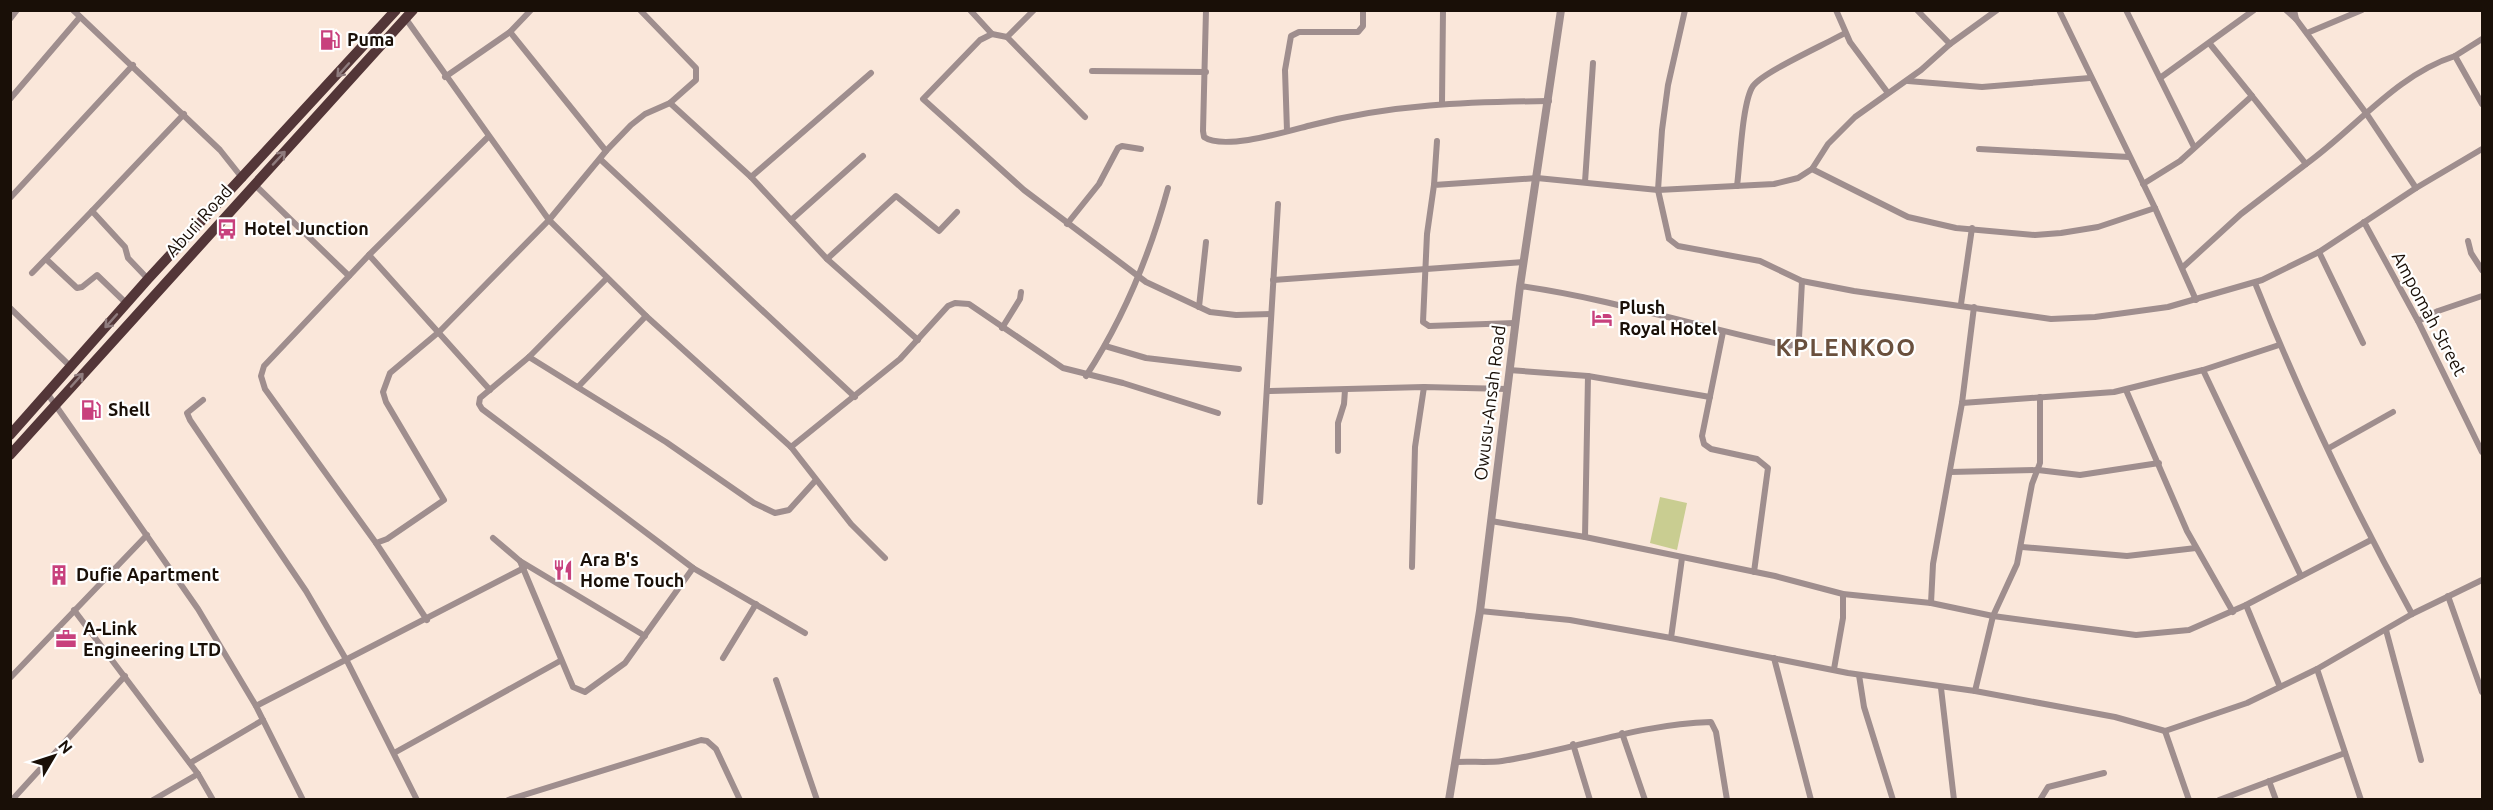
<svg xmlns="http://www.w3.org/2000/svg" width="2493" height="810" font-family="Ubuntu,sans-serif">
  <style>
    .green { fill: #c9cd91 }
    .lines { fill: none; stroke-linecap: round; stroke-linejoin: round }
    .minor { stroke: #9f8e8e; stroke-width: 6 }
    .tertiary { stroke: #9f8e8e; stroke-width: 8 }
    .trunk { stroke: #533638; stroke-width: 10 }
    .oneway { stroke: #8f7c7e }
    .labels { text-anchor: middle; stroke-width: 4.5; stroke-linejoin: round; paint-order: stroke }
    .poi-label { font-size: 18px; font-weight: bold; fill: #190f07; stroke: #fff; text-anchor: start }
    .street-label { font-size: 18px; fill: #190f07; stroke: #fff }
    .district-label { font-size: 24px; font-weight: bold; letter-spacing: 1.5px; fill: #6a503d; stroke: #fff }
  </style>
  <rect width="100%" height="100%" fill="#fae7da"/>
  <path class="green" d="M1660,497l27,6 -10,47 -27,-7z"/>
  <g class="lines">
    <g class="minor">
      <path d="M73,10l147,140 23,29"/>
      <path d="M970,10l22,24"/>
      <path d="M1034,10l-27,27 -15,-3 -12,6 -57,59 101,91 122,92 64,30 26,3 35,-1"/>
      <path d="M1206,10l-3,121 1,6c20,14 84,-6 108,-12 80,-21 155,-23 237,-24"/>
      <path d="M1685,10l-17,75 -6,45 -4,60 11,49 9,7 82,15 42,20 52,10 197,28 44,-2 73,-10 94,-27 57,-28 97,-64 66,-39"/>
      <path d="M1836,10l14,32 38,51"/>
      <path d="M1917,10l33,34"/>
      <path d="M2059,10l96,198 41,92"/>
      <path d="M2126,10l68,137"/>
      <path d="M2286,10l10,9"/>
      <path d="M2294,10l2,9 70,94 50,75"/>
      <path d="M10,19l7,-9"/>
      <path d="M406,19l143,201 97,96 145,131 60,77 34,34"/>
      <path d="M510,32l96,119"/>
      <path d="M2307,33l55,-23"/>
      <path d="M1007,37l78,80"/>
      <path d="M2210,44l42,52"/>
      <path d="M2455,56l27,-17"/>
      <path d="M1092,71l114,1"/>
      <path d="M445,77l65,-45 21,-22"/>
      <path d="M2160,78l94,-68"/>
      <path d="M1908,81l74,6 108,-9"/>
      <path d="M10,99l70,-82"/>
      <path d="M670,103l81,74 76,82 91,81"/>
      <path d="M1442,103l1,-93"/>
      <path d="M1287,131l-2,-61 6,-34 8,-4h59l5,-6v-16"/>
      <path d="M1979,149l150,8"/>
      <path d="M600,159l255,238"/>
      <path d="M2306,164c49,-35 90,-89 149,-108l27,48"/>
      <path d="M1812,169l96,48 48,11 79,7 26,-2 37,-6 57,-19"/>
      <path d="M751,177l120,-104"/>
      <path d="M1585,182l8,-119"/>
      <path d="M254,184l95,92"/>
      <path d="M2143,184l37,-23 72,-65 54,68 -65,50 -58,53"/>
      <path d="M1434,185l3,-44"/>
      <path d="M1737,186c3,-22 5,-84 16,-100 10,-14 73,-42 92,-53"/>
      <path d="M10,198l123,-133"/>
      <path d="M791,220l72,-64"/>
      <path d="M2364,222l54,99 64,131"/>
      <path d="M1067,224l32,-40 19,-36 4,-2 19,3"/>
      <path d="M2468,241l3,12 11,17"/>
      <path d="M2319,252l44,91"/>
      <path d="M369,255l121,135"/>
      <path d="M46,259l31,29 5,-1 15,-12 30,29"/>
      <path d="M827,259l69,-63 43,35 18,-19"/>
      <path d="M32,273l60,-62"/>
      <path d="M607,278l-78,79 -49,41 -1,6 3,5 211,159 112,65"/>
      <path d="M148,279l-20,-21 -3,-11 -33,-36 92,-97"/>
      <path d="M1273,280l251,-18"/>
      <path d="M2255,283c45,113 98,224 157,331"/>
      <path d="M1520,286c91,13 179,41 268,60l8,-2 3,-6 3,-57"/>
      <path d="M1961,304l11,-76"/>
      <path d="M1199,307l7,-65"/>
      <path d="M10,308l61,59"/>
      <path d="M2418,321l20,-10 44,-15"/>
      <path d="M1515,323l-86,3 -6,-4 4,-88 7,-49 103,-7 121,12 116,-6 24,-6 14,-9 16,-25 27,-27 66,-47 29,-26 47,-34"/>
      <path d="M1002,328l18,-29 1,-7"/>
      <path d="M1723,332l-21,104 2,8 7,5 46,10 11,9 -14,104"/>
      <path d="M1105,346l41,12 93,11"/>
      <path d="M529,357l137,85 88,61 21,10 14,-3 27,-30"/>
      <path d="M1509,370l79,6 122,21"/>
      <path d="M2203,370l76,-25"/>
      <path d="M1086,376c38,-58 64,-122 82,-188"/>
      <path d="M578,387l68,-71"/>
      <path d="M2126,390l61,141 46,81"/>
      <path d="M1268,391l156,-4 83,2"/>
      <path d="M47,393l151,216 58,97 47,94"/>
      <path d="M203,400l-16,13 3,7 116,171 41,70 70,139"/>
      <path d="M1962,403l152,-11 89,-22 98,206"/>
      <path d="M791,447l109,-88 48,-53 7,-3 14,1 94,64 60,15 95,30"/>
      <path d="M2329,448l64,-36"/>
      <path d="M1338,451v-28l6,-19 1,-14"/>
      <path d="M1950,472l88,-2 42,5 79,-12"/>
      <path d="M1260,502l18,-298"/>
      <path d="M1491,521l94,16 190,39 68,18 88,9 62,13 143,19 53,-5 57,-25 125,-65"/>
      <path d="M1585,537l3,-161"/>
      <path d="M493,538l27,23 125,75"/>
      <path d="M376,543l11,-4 57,-39 -58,-98 -3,-10 7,-19 50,-42 109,-111 57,-69 25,-26 14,-11 25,-11 26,-23v-12l-56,-58"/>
      <path d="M2022,547l105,9 69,-8"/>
      <path d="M1682,558l-11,80 177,35 127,18 140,26 50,14 82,-28 70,-34 95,-55 70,-34"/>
      <path d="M520,561l53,126 12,5 40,-29 68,-95"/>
      <path d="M1412,567l3,-120 9,-60"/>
      <path d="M2448,596l34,96"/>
      <path d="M1931,603l2,-39 29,-161 12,-96"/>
      <path d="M2246,605l34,82"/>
      <path d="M74,610l124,164 15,26"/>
      <path d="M1480,611l90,9 101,18"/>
      <path d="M427,620l-51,-77 -111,-154 -4,-13 3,-10 105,-111 119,-118"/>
      <path d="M2386,630l35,130"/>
      <path d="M723,658l33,-54"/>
      <path d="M1774,658l37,142"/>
      <path d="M1834,669l9,-51v-24"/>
      <path d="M2317,669l44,131"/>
      <path d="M1859,675l5,32 29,93"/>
      <path d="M10,678l137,-143"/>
      <path d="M776,680l41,120"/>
      <path d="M1941,688l13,112"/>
      <path d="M1975,691l18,-75 24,-52 15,-80 8,-21v-66"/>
      <path d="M256,706l268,-138"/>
      <path d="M2165,731l24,69"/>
      <path d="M1622,733l23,67"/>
      <path d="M1573,744l17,56"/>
      <path d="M394,753l166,-92"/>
      <path d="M1456,762c15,-1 31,1 46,-1 72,-11 136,-37 209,-39l5,10 11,68"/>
      <path d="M190,763l73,-43"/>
      <path d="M2269,781l7,19"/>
      <path d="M12,800l113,-124"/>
      <path d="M153,800l45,-26"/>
      <path d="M508,800l193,-60 6,1 9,8 24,51"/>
      <path d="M2040,800l8,-13 56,-14"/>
      <path d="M2219,800l126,-47"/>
    </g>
    <path class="tertiary" d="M1449,800l31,-189 40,-325 41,-276"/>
    <g class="trunk">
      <path d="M10,435l138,-156 248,-269"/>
      <path d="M10,455l403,-445"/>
    </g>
  </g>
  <defs><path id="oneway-shaft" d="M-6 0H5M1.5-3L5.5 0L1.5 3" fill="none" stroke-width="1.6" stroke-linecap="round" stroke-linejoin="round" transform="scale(1.5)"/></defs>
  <g class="oneway">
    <use href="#oneway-shaft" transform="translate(343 70) rotate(132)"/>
    <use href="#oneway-shaft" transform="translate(279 158) rotate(-47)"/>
    <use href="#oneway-shaft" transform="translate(111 321) rotate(132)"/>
    <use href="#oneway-shaft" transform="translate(77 380) rotate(-48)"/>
  </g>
  <defs>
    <g id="fuel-bare" transform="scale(1.62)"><path d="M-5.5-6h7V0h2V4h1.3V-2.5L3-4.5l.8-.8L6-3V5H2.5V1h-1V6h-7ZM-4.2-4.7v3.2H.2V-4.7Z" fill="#c8407d" stroke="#fff" stroke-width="2.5" paint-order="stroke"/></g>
    <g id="bus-bare" transform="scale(1.62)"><path d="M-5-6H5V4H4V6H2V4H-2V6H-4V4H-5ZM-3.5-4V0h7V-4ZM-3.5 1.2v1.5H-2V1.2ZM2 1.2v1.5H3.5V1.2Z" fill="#c8407d" stroke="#fff" stroke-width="2.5" paint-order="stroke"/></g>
    <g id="hotel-bare" transform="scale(1.62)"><path d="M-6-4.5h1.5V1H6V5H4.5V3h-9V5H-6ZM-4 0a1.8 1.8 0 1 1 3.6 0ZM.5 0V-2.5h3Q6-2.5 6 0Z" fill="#c8407d" stroke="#fff" stroke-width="2.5" paint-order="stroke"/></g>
    <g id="restaurant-bare" transform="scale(1.62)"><path d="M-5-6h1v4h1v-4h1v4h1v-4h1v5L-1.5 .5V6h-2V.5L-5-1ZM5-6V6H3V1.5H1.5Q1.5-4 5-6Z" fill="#c8407d" stroke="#fff" stroke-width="2.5" paint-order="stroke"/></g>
    <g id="building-bare" transform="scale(1.62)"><path d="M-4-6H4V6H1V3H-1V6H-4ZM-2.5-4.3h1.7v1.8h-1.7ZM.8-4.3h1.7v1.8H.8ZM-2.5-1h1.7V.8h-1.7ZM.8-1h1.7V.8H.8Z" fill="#c8407d" stroke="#fff" stroke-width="2.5" paint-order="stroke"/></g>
    <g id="office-bare" transform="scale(1.62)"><path d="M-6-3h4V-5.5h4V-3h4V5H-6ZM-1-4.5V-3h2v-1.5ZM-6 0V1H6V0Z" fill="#c8407d" stroke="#fff" stroke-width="2.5" paint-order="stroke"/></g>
  </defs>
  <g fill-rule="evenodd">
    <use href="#fuel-bare" x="330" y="40"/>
    <use href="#bus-bare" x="227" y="229"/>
    <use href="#hotel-bare" x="1602" y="318"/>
    <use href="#fuel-bare" x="91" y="410"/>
    <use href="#restaurant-bare" x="563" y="570"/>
    <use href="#building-bare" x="59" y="575"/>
    <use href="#office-bare" x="66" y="639"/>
  </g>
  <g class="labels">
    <g class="poi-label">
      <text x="347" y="46">Puma</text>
      <text x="244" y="235">Hotel Junction</text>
      <text x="1619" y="314">Plush<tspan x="1619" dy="21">Royal Hotel</tspan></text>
      <text x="108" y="416">Shell</text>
      <text x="580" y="566">Ara B's<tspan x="580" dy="21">Home Touch</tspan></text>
      <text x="76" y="581">Dufie Apartment</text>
      <text x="83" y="635">A-Link<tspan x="83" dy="21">Engineering LTD</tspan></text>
    </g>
    <g class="street-label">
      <text transform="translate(199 221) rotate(-48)" y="6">Aburi Road</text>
      <text transform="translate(2429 314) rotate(62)" y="6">Ampomah Street</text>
      <text transform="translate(1490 403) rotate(-83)" y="6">Owusu-Ansah Road</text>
    </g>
    <g class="district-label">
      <text x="1846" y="356">KPLENKOO</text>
    </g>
  </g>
  <rect width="2493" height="810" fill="none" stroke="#190f07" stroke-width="24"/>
  <g transform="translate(54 756) rotate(51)" stroke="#ffffff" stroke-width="4.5" paint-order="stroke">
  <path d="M0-4.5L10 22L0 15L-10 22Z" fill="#190f07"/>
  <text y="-9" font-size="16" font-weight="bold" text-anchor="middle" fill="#190f07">N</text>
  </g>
</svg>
